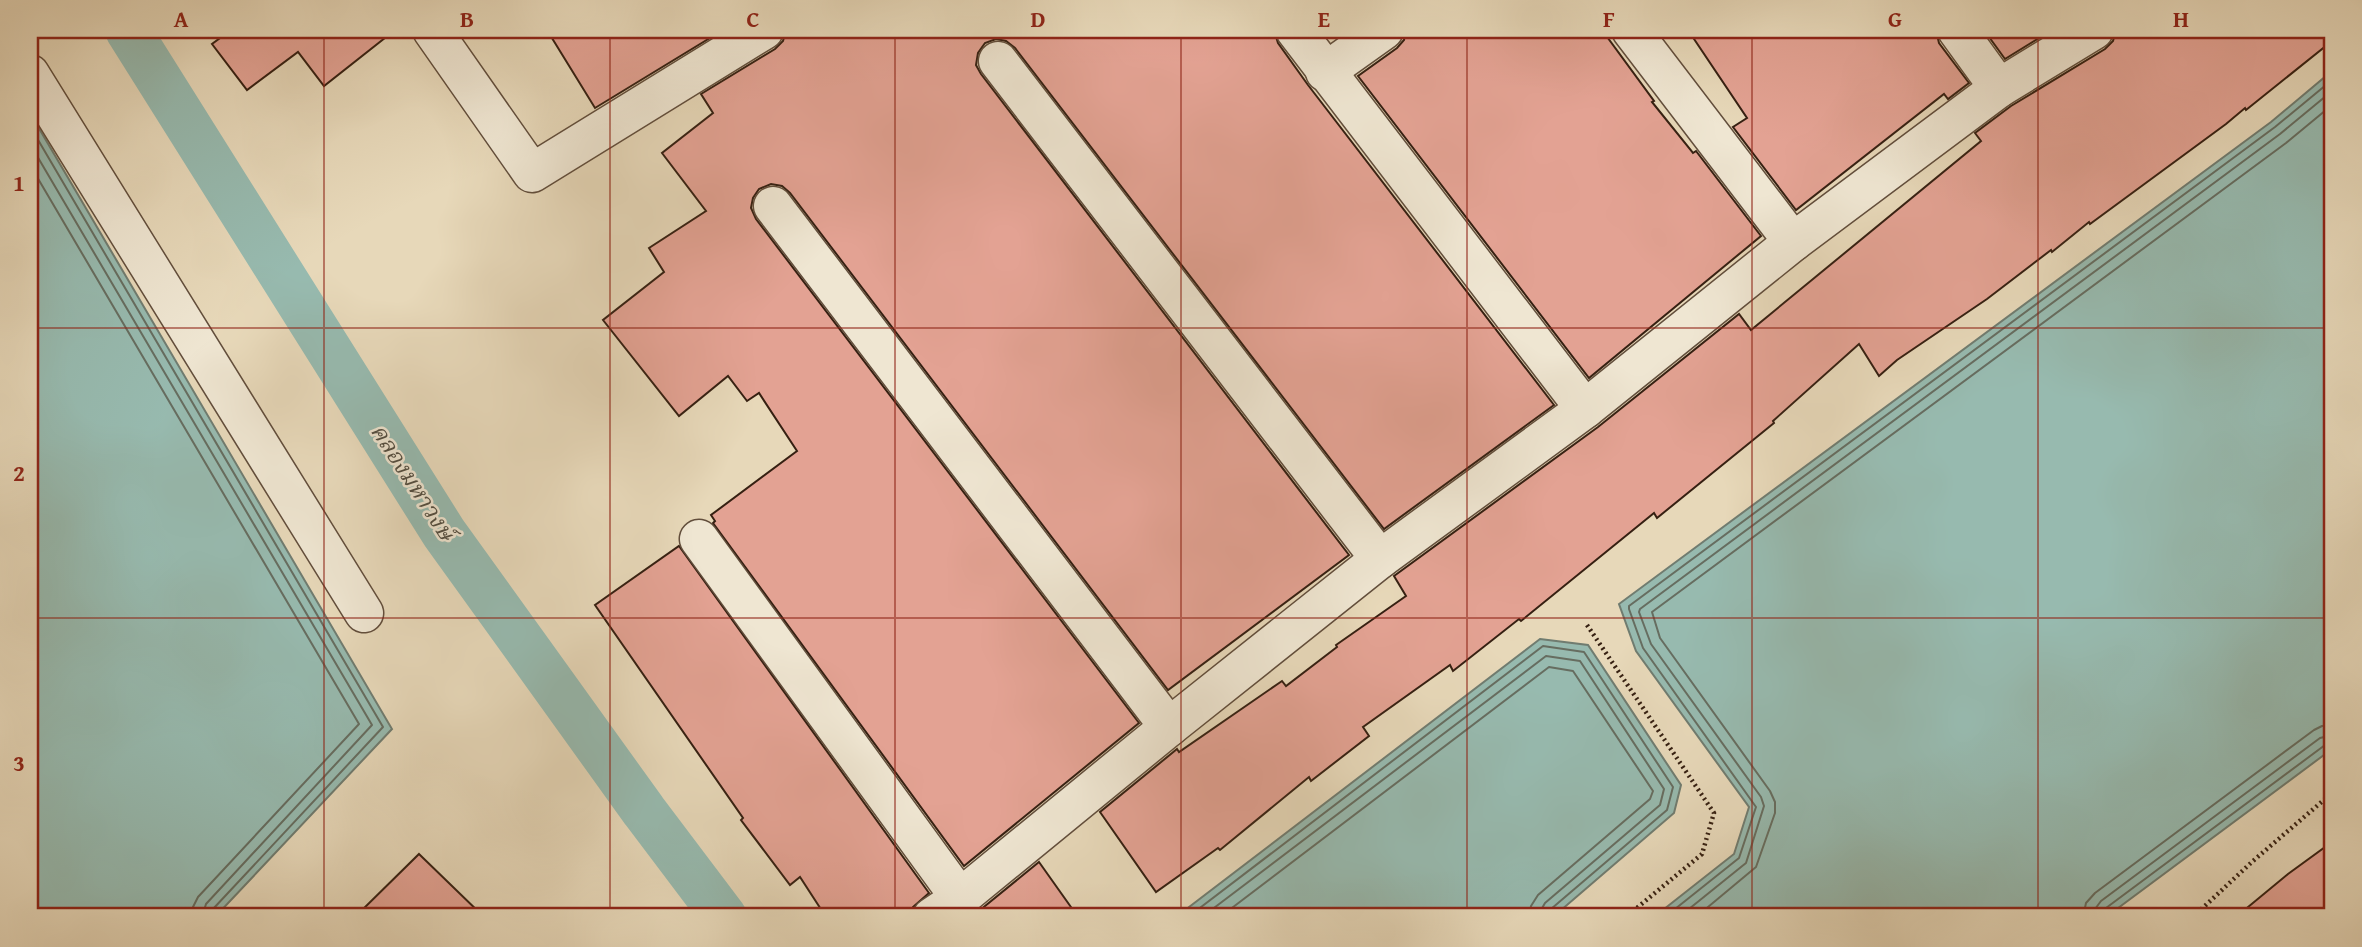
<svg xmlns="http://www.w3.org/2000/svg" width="2362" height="947" font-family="'Gentium Book Plus','Noto Serif Thai',serif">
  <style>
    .water { fill: #97baaf; stroke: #707c70; stroke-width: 2 }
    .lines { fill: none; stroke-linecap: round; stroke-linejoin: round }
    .shore { stroke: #666d60; stroke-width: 2 }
    .canal { stroke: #97baaf; stroke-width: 46 }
    .building { fill: #e3a293; stroke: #362012; stroke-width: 2 }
    .minor-casing { stroke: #624e3c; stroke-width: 41 }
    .path { stroke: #362012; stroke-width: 4.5; stroke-dasharray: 2 3.5; stroke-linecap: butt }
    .minor { stroke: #efe6d2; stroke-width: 38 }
    .grid { fill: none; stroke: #8f2418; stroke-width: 2; stroke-opacity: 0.55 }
    .labels { text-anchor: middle; stroke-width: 5; stroke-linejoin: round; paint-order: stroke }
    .water-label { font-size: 23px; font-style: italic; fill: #534e41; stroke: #efe6d2 }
    .neatline { fill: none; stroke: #8f2418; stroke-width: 2.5 }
    .grid-label { font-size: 23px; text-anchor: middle; font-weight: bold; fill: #8f2418 }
  </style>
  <rect width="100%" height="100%" fill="#e7d8b9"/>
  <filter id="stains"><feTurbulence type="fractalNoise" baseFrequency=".00286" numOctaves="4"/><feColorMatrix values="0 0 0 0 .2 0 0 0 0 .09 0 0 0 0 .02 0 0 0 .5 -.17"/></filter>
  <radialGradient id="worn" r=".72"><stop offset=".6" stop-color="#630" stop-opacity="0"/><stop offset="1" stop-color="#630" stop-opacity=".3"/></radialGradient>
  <g class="water">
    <path d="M2332,71v678l-226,168h-452l80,-63 15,-47 -113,-156 -17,-47 652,-482z"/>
    <path d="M30,124l7,1 355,604 -177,188h-185z"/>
    <path d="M1540,639l48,6 93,140 -7,28 -121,104h-377z"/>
  </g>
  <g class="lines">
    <g class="shore">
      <path d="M30,132l4,1 349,594 -170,182 -2,8"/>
      <path d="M30,144l342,581 -166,179 -4,13"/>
      <path d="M30,165l329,559 -161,173 -5,10 -2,10"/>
      <path d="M1188,917l355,-271 41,6 89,135 -6,23 -116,99 -2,8"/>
      <path d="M1202,917l344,-261 34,5 84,128 -4,16 -115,98 -4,7 -1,7"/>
      <path d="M1220,917l329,-250 24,4 80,120 -3,8 -112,96 -7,11 -2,11"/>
      <path d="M1665,917l74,-59 17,-51 -113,-159 -14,-39v-3l646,-479 57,-47"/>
      <path d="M1679,917l67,-54 18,-57 -3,-9 -110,-153 -12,-32 1,-3 640,-475 52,-43"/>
      <path d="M1696,917l60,-50 19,-54v-11l-5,-11 -110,-153 -8,-26 634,-469 46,-38"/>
      <path d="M2083,917l3,-14 9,-10 219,-163 8,-4 10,-1"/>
      <path d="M2094,917l1,-8 6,-8 219,-163 12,-3"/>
      <path d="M2103,917l3,-9 219,-163 7,-1"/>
    </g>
    <path class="canal" d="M128,30l316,503 200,278 80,106"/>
  </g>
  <g class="building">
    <path d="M231,30h164l-71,56 -26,-34 -51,38 -35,-46z"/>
    <path d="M547,30h176l-128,78z"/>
    <path d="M786,30h488l4,13 30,42 246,320 -170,124 -369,-481 -9,-7 -10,-2 -11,4 -7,10 -2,12 5,9 368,481 -181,135 -378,-497 -8,-7 -11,-2 -12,5 -6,9 -2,10 5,11 383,504 -175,143 -251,-343 2,-2 -4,-6 86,-64 -38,-58 -12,8 -19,-25 -49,40 -76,-96 61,-48 -15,-24 57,-37 -44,-58 51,-40 -12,-19 74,-45 8,-8z"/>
    <path d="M1406,30h196l52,71 -2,1 41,51 3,-2 65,85 -172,142 -231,-302 39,-28 7,-8z"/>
    <path d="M1688,30h248l3,13 30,40 -21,16 -4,-5 -148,116 -63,-83 14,-9z"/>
    <path d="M1984,30h68l-47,29z"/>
    <path d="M2116,30h216v11l-86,69 -1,-2 -19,16 -136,100 -1,-2 -37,30 -1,-2 -64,49 -90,61 -18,16 -20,-32 -86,77 1,2 -117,95 -3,-5 -133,108 -2,-2 -66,52 -3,-6 -87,62 6,9 -58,45 -2,-4 -89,73 -2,-2 -62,44 -56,-80 77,-63 2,3 103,-71 4,5 51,-39 -1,-2 70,-49 -12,-20 204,-149 141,-113 12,16 230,-189 -6,-8 36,-27 94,-57 8,-8z"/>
    <path d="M679,546l250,347 -16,14 -3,10h-84l-26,-40 -10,8 -49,-65 2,-2 -148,-213z"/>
    <path d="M2332,842v75h-96l52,-43z"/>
    <path d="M419,854l65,63h-129z"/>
    <path d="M1039,862l39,55h-107l3,-2z"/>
  </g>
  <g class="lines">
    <g class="minor-casing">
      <g id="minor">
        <path d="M432,30l100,143 232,-143"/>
        <path d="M1295,30l290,379"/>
        <path d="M1631,30l162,212"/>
        <path d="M1957,30l42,58"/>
        <path d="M998,61l382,498"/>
        <path d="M1325,72l59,-42"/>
        <path d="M30,74l334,539"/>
        <path d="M773,206l396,521"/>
        <path d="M699,539l261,359"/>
        <path d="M932,917l28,-19 209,-171 211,-168 205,-150 208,-167 206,-154 95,-58"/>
      </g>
    </g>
    <g class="path">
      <path d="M1587,625l127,188 -12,41 -76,63"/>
      <path d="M2193,917l60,-56 79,-68"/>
    </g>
    <use href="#minor" class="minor"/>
  </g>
  <path class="grid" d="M324,30v887M610,30v887M895,30v887M1181,30v887M1467,30v887M1752,30v887M2038,30v887M30,328h2302M30,618h2302"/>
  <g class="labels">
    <g class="water-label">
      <text transform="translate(413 482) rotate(57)" y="8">คลองมหาวงษ์</text>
    </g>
  </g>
  <rect width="2362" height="947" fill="none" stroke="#e7d8b9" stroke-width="77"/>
  <rect x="38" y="38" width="2286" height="870" class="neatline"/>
  <g class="grid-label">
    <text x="181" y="27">A</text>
    <text x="467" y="27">B</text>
    <text x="753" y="27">C</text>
    <text x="1038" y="27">D</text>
    <text x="1324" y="27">E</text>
    <text x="1609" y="27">F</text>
    <text x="1895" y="27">G</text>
    <text x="2181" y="27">H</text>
    <text x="19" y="191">1</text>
    <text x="19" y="481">2</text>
    <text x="19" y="771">3</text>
  </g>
  <rect width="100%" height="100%" filter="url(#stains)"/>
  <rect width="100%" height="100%" fill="url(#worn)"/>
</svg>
